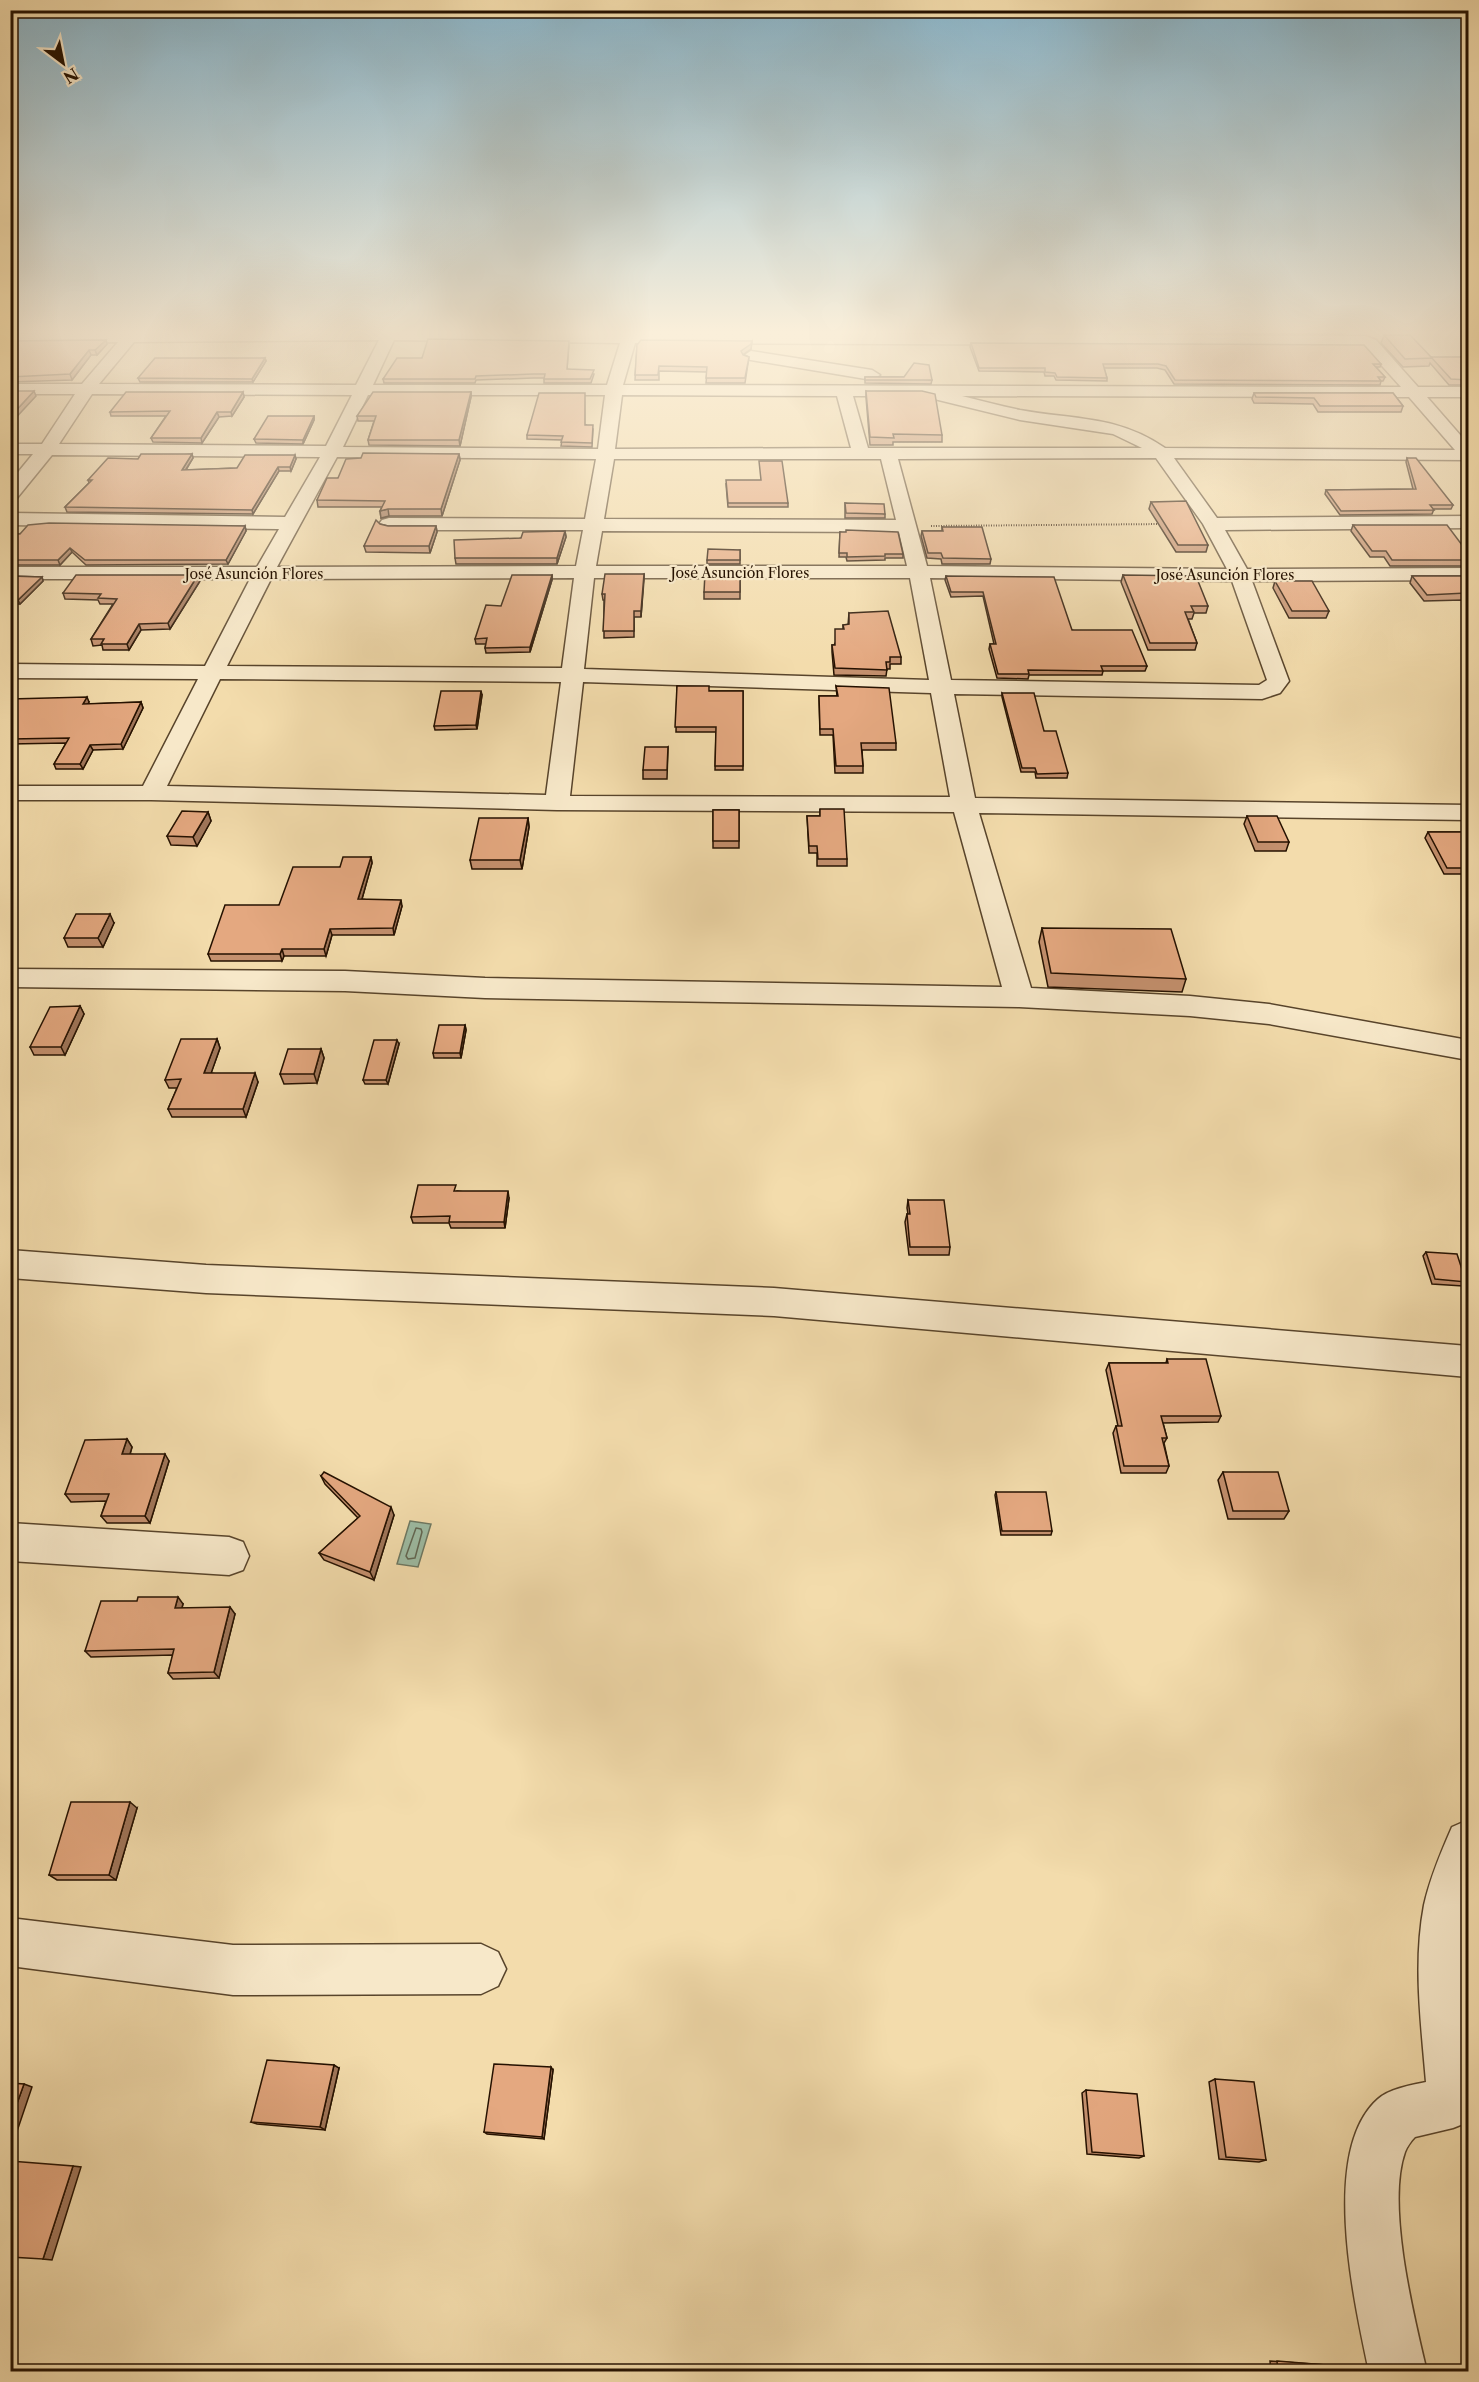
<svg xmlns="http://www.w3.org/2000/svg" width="1479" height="2382" font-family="'Libre Caslon Text',serif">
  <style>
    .water { fill: #9dbca4; stroke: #6d7862; stroke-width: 1.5 }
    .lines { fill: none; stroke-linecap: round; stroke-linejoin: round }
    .shore { stroke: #616652; stroke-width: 1.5 }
    .minor-casing { stroke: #58442b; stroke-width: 3 }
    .path { stroke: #251100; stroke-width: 2; stroke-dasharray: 1 1.5; stroke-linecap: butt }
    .minor { fill: #f7e8c9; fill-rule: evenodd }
    .wall { fill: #c4906e; stroke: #251100; stroke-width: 1.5 }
    .shaded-wall { fill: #a0765a; stroke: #251100; stroke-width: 1.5 }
    .building { fill: #e4a880; stroke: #251100; stroke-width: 1.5 }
    .labels { text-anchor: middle; stroke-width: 4.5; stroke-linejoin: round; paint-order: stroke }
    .far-street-label { font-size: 14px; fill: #251100; stroke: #f7e8c9 }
  </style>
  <rect width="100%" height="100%" fill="#f3dcac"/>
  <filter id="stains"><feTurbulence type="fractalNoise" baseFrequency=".00333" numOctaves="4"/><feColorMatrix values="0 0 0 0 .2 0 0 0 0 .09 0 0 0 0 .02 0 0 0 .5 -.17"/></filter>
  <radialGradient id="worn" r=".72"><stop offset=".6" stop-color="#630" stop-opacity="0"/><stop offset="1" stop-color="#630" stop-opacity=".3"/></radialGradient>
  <path class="water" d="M410,1521l21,3 -13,43 -21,-3z"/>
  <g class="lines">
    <path class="shore" d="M416,1528l5,1 1,3 -7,26 -7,1 -2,-3z"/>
    <g class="minor-casing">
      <g id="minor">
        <path d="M306,331l1059,5 11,4 42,47h50v10h-41l41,47v16l-294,-2 43,60 251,-2v12l-243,2 22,39 221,-1v12l-216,1 37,100 -9,12 -18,6 -308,-5 21,104 493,7v15l-489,-7 52,175 159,8 79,8 199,36v20l-199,-36 -79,-8 -171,-9 -534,-9 -140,-7 -335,-4v-18l335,2 140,7 517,9 -48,-175 -397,-2 -406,-10h-141v-14h133l55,-107 -188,-1v-14l195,2 45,-87h-240v-12h247l22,-38 -269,-4v-12l275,4 35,-60 -268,-2 -35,43 -7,1v-17l23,-28h-23v-10h32l33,-50h-65v-10h72l36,-42 -108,2v-10zM379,340l-23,45 -257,-1 35,-42zM394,340l226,3 -13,42h-234zM635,343l729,3 37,41 -778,-2zM92,394l260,1 -26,51 -267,-2zM368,395h237l-7,54 -255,-2zM622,395l215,1 14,52 -236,1zM853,396h69l98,24 93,14 29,14h-274zM962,396l447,1 46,53 -290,-2c-48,-33 -91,-28 -145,-38 -19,-4 -39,-9 -58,-14zM337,457l259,2 -11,60 -196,-1 -7,2 -3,4 3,4 7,2h194l-7,36 -299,1zM1156,458l47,66 24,45 -300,-3 -29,-107zM614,459h267l15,61 -292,-1zM602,531l297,1 8,34h-311zM574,578l-12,90 -335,-2 44,-87zM594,578h316l19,102 -345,-11zM930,578l302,3 35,99 -8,5 -308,-5zM220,679l341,3 -15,113 -379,-9zM583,682l348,11 19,104 -380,-1z"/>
        <path d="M751,351l121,19 8,5 -8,5 -127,-21 -2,-3z"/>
        <path d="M10,1250l196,15 568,23 694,58v31l-694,-61 -568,-23 -196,-15z"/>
        <path d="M10,1523l219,14 14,5 6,14 -6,14 -14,5 -219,-14z"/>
        <path d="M1468,1820v302l-15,6 -38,9c-4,4 -8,10 -10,15 -19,53 9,165 22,220h-58c-14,-67 -50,-221 9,-273 11,-10 33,-14 48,-17 -5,-59 -13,-119 -2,-177 6,-27 17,-53 28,-78z"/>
        <path d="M10,1918l223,27 248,-1 17,8 8,17 -8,17 -17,8 -248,1 -223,-29z"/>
      </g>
    </g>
    <path class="path" d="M931,526l232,-2"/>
    <use href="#minor" class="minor"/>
  </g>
  <g class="wall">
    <path d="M10,331h81l-81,1z"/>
    <path d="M983,331h363l-1,3 -362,-2z"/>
    <path d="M1384,335l47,23 37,-1v28h-19l-19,-22 -1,3 -26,1 -22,-24z"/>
    <path d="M106,340l1,4 -10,11h-6l-19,25 -62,2v-41z"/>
    <path d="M752,341l-1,8 -8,5 6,3 -4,26h-39l1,-11 -48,-1v9h-24l2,-35z"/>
    <path d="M971,343l410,21 -1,3h-4l9,10 -2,4h-2l-1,4 -206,-1 -9,-14 -8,-2h-53l3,10v3l-51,-1 -2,-4h-9l-1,-4 -65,-1 -9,-24z"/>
    <path d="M569,345l-2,24 27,5 -3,9h-47v-5h-11l-57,2 -1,3h-91l-1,-4 39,-21z"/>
    <path d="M265,358l1,3 -13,21h-113l-2,-4z"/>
    <path d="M865,377h39l28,3 -1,4 -66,-1z"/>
    <path d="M866,391l76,44v7h-49v3h-23l-4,-47z"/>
    <path d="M243,392l1,5 -12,19 -13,1 -17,26 -49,-1 -2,-4 15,-22h-55l-1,-4z"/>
    <path d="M471,392v5l-11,49 -91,-1 -1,-5 6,-19h-16l-1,-5z"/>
    <path d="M1254,393h139l10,13 -2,6h-83l-5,-8 -59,-1 -2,-4z"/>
    <path d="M1468,393v15l-7,-9 2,-5z"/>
    <path d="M314,416v4l-11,24 -47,-1 -2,-4z"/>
    <path d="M586,425l7,4 -1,18 -31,-1 1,-6 -35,-1v-4z"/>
    <path d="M192,454l1,4 -7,12 51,-2 59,-9 -5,12h-12l-26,43 -186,-2 -2,-5 24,-24 -1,-3 50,-21z"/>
    <path d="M459,454l1,6 -18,56h-53l-8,2 -1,-7 2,-4h-64l-1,-7 21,-22 23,-20z"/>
    <path d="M1407,458l46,47 -2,4h-17l-2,5 -92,1 -15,-21 1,-4 87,-1 -7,-27z"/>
    <path d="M726,484l62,19v4h-60z"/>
    <path d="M1151,502l57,43 -2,7h-30l-27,-43z"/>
    <path d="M845,503l40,11v4h-40z"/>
    <path d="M380,524l8,2h48l1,6 -7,21 -64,-1 -2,-6z"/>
    <path d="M1353,525l115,28v13h-78l-6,-9h-14l-19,-26z"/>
    <path d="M245,526l1,5 -18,33 -142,1 -14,-13 -12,13h-50v-31z"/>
    <path d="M942,527l49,32 -1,5h-48l-1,-5 -14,-1 -6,-22 1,-5h20z"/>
    <path d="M565,531l1,6 -9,27h-101l-1,-6 66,-20z"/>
    <path d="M840,532l63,22v4h-18v2l-38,1 -1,-4h-7z"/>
    <path d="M740,550v14h-33v-4z"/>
    <path d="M740,573v26h-36v-7z"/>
    <path d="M644,574l-3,43h-7v20l-30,1v-38h-1l-1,-6z"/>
    <path d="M552,575v5l-22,72 -44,1 -1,-5 1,-4h-10l-1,-5 26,-33z"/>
    <path d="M1123,575l85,31 -2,7h-12l-2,6h-4l9,24 -2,7h-47l-27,-68z"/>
    <path d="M10,576l32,1 1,4 -23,23h-9z"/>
    <path d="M946,576l126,54 75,36 -2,5h-42l-1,4h-73l-1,4 -31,-1 -8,-29 1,-5h4l-11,-48 -32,1 -6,-17z"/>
    <path d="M1412,576h56v30l-5,-6 -39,1 -14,-18z"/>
    <path d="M200,581l-30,48 -29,1 -12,20h-26l-1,-5 -9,1 -2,-7 22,-35h-13l-2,-4 -33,-1 -2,-6z"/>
    <path d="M1275,581l54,30 -3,7h-37l-16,-30z"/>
    <path d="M849,613l52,44v7h-11v5h-3l-1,7 -52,-1 -2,-23v-7h2l9,-16v-4h5z"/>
    <path d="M677,686l32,5h34v79h-28l1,-38h-40z"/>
    <path d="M836,686l60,57v7h-34l1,16v7h-28l-2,-38h-13l-1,-39h18z"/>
    <path d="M1002,693l42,38 24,42 -1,5h-31l-1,-6h-14l-19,-75z"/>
    <path d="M482,695l-5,34 -42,1 -1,-4z"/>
    <path d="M10,699l79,3 -1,2 53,-2 2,6 -20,41 -30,1 -10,19h-27l-2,-5 12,-21 -56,1z"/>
    <path d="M668,747l-1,32h-24v-9z"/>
    <path d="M820,809l27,50v7h-30v-13h-8l-2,-37h13z"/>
    <rect x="713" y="810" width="26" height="38"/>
    <path d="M208,812l3,9 -14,25 -26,-1 -4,-9z"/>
    <path d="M1247,816l42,26 -3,9h-31l-11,-27z"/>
    <path d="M528,818l1,9 -7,42h-50l-2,-9z"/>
    <path d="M1466,829h2v45h-24l-19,-36 3,-6h37z"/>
    <path d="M371,857l1,6 -10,36 40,7 -8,29h-62l-6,21h-42l-2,5h-71l-3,-7 71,-49 61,-38z"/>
    <path d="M114,923l-11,24h-35l-4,-9z"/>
    <path d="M1042,928l144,51 -4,13 -134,-5 -9,-45z"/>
    <path d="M80,1006l4,8 -19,41h-31l-4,-8z"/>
    <path d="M465,1025l1,5 -5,28h-27l-1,-5z"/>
    <path d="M217,1039l3,9 -9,25 47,9 -12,35h-74l-4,-8 9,-21h-8l-4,-8z"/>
    <path d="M399,1044l-11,40h-23l-2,-4z"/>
    <path d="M321,1049l3,9 -7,25 -33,1 -4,-10z"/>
    <path d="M457,1191l52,7 -4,30h-54l-2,-5h-36l-2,-6z"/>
    <path d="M908,1200l42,47 -1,8h-40l-4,-33 2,-8h1l-1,-6z"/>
    <path d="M1426,1252l40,30 -3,4 -31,-2 -9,-28z"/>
    <path d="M1167,1359l54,57 -3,6 -55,1 4,15 -3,5 5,23 -3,7h-45l-8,-40 3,-7h2l-12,-56 3,-7h57z"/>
    <path d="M127,1439l5,8 -2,7 39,7 -19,62h-43l-6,-7 5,-15 -35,1 -6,-8z"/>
    <path d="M1223,1472l66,39 -5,8h-56l-10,-39z"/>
    <path d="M321,1476l73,39 -20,65 -50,-20 -5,-7 39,-35 -33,-34z"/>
    <path d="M996,1492l56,39 -1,4h-50l-6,-40z"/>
    <path d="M183,1604l-1,4 53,6 -16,64 -46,1 -5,-6 5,-18 -82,2 -6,-6z"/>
    <path d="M137,1808l-21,72h-59l-8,-5z"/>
    <path d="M339,2068l-14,62 -68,-6 -6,-2z"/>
    <path d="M553,2070l-9,69 -57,-5 -3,-2z"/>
    <path d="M1215,2079l51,81 -7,2 -40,-3 -10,-77z"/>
    <path d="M1086,2090l58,66 -5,2 -52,-4 -5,-61z"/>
    <path d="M1270,2361l56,4 1,7h-56z"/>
  </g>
  <g class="shaded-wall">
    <path d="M106,340l1,4 -10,11 -2,-5z"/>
    <path d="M752,341l-1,8 -10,7v-5z"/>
    <path d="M89,350l2,5 -19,25 -2,-6z"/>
    <path d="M265,358l1,3 -13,21 -1,-3z"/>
    <path d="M34,391l2,5 -26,28v-7z"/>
    <path d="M243,392l1,5 -12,19 -1,-4z"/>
    <path d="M471,392v5l-11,49 -1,-6z"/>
    <path d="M217,412l2,5 -17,26 -1,-5z"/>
    <path d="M314,416v4l-11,24v-4z"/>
    <path d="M192,454l1,4 -10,16 -1,-4z"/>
    <path d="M459,454l1,6 -18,56 -1,-7z"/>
    <path d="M295,455l1,4 -5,12 -1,-4z"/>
    <path d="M278,467l1,4 -26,43 -1,-4z"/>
    <path d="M388,509l1,7 -8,2 -1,-7z"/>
    <path d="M245,526l1,5 -18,33 -2,-4z"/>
    <path d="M436,526l1,6 -7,21 -1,-7z"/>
    <path d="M565,531l1,6 -9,27v-6z"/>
    <path d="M70,548l2,4 -12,13 -2,-5z"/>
    <path d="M644,574v6l-3,37v-6z"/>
    <path d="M198,575l2,6 -30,48 -2,-6z"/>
    <path d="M552,575v5l-22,72v-5z"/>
    <path d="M42,577l1,4 -23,23 -2,-4z"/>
    <path d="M139,624l2,6 -12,20 -2,-6z"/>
    <path d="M481,691l1,4 -5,34 -1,-4z"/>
    <path d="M87,697l2,5 -4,7 -2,-5z"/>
    <path d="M141,702l2,6 -20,41 -2,-5z"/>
    <path d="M90,745l3,5 -10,19 -3,-5z"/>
    <path d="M208,812l3,9 -14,25 -4,-9z"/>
    <path d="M528,818l1,9 -7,42 -2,-9z"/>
    <path d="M371,857l1,6 -12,43 -2,-7z"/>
    <path d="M401,900l1,6 -8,29 -1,-7z"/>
    <path d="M110,914l4,9 -11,24 -5,-9z"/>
    <path d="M330,929l2,6 -6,21 -2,-7z"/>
    <path d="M282,949l2,7 -2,5 -2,-7z"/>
    <path d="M80,1006l4,8 -19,41 -4,-8z"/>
    <path d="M465,1025l1,5 -5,28 -1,-5z"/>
    <path d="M217,1039l3,9 -12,34 -4,-9z"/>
    <path d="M397,1040l2,4 -11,40 -2,-4z"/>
    <path d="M321,1049l3,9 -7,25 -3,-9z"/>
    <path d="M255,1073l3,9 -12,35 -3,-8z"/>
    <path d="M508,1191l1,7 -4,30 -1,-6z"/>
    <path d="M127,1439l5,8 -4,14 -6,-7z"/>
    <path d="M165,1454l4,7 -19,62 -5,-7z"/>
    <path d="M391,1507l3,8 -20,65 -4,-8z"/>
    <path d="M178,1597l5,7 -3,10 -5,-6z"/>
    <path d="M230,1607l5,7 -16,64 -5,-6z"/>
    <path d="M130,1802l7,6 -21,72 -7,-5z"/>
    <path d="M334,2065l5,3 -14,62 -5,-3z"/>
    <path d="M551,2067l2,3 -9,69 -2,-2z"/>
    <path d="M24,2084l8,3 -22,65v-29z"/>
    <path d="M73,2166l8,1 -29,93 -9,-1z"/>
  </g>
  <g class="building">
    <path d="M1384,335h26l22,23 -27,1z"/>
    <path d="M428,339l141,2 -2,28 27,1 -4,9h-46l1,-5h-12l-57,2 -1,3h-92l14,-21h25z"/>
    <path d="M106,340l-11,10h-6l-19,24 -60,3v-36z"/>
    <path d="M641,340l111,1 -1,3 -10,7 2,4 6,2 -4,21h-39l1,-11 -48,-1 -1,9h-23l2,-30z"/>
    <path d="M971,343l393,2 17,19h-8l12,13h-7l3,4 -206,-1 -9,-14 -8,-2h-55l4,14 -50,-1 -2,-4 -10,-1v-4h-66z"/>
    <path d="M1431,357h37v23l-17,-1z"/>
    <path d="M155,358h110l-13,21 -114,-1z"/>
    <path d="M914,363l15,2 3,15h-67v-3h39z"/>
    <path d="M10,391h24l-24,26z"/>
    <path d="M866,391h56l13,3 7,41 -49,-1 1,4 -24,-1z"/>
    <path d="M126,392h117l-12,20h-14l-16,26h-50l19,-27 -60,1z"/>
    <path d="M373,392h98l-12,48h-91l8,-24h-19z"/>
    <path d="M539,393h46v32h8l-1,18 -31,-1 2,-6 -36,-1z"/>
    <path d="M1254,393h139l10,13h-83l-6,-8 -58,-1z"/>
    <path d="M1468,393v7l-5,-6z"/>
    <path d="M268,416h46l-11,24 -49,-1z"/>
    <path d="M363,453l96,1 -18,55h-53l-8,2 5,-10 -68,-1 10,-22h11l8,-19 15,-1z"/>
    <path d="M141,454h51l-10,16 55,-2 8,-13h50l-5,12h-12l-26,43 -187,-3 27,-27h-4l20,-22 30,1z"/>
    <path d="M1407,458h9l37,47h-23l4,5 -93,1 -15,-21 90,-1z"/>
    <path d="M759,461h23l6,42h-60l-2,-23h35z"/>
    <path d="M1186,501l22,44h-30l-27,-43z"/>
    <path d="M845,503l39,1 1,10 -39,-1z"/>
    <path d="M376,520l4,4 8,2h48l-7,20h-65z"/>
    <path d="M49,523l196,3 -19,34h-141l-15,-12 -12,12h-48v-26h10l8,-9z"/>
    <path d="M1353,525h94l21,28v7h-76l-6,-9h-14z"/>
    <path d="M942,527h40l9,32 -48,-1 -2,-5h-13l-6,-22h21z"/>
    <path d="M846,530l52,2 5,22h-18v2l-38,1v-4h-8l1,-21h6z"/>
    <path d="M565,531l-8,27h-102l-1,-18 67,-2 2,-6z"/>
    <path d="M708,549l32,1v10h-33z"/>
    <path d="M705,573h35v19h-36z"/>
    <path d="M605,574h39l-3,37h-7v20h-31l2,-37h-3z"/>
    <path d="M76,575h122l-30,48 -29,1 -12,20h-26l3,-5h-13l26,-40 -19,-1 3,-4 -38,-1z"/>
    <path d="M512,575h40l-22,72 -45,1 2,-10 -12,1 11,-34 15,1z"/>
    <path d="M1123,575l73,1 12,30h-17l3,6h-9l12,31h-47z"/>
    <path d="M10,576l32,1 -24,23h-8z"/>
    <path d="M946,576l108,1 18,53h60l15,36h-46l2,5 -75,-1 1,4h-31l-8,-30h6l-13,-52h-32z"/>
    <path d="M1412,576h56v21l-2,-4 -39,2z"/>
    <path d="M1275,581h37l17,30h-37z"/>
    <path d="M888,611l13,46h-11v5h-4l1,8 -52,-2 -3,-23h3v-16h9l-1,-4 6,-1v-11z"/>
    <path d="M677,686h32v5h34v75h-28l1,-39h-41z"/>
    <path d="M836,686l53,2 7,55h-35l2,23h-27l-3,-37h-13l-1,-33h19z"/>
    <path d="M441,691h40l-5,34 -42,1z"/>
    <path d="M1002,693h32l10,38h12l12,42 -31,1 -2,-6h-13z"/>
    <path d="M87,697l-4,7 58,-2 -20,42 -31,1 -10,19h-26l15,-26 -59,1v-40z"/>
    <path d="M645,747h23l-1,23h-24z"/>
    <path d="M820,809h24l3,50h-29l-1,-13h-8l-2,-30h13z"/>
    <rect x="713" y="810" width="26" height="31"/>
    <path d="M182,811l26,1 -15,25 -26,-1z"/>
    <path d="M1247,816h30l12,26h-31z"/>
    <path d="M479,818h49l-8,42h-50z"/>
    <path d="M1466,829h2v39h-21l-19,-36h40z"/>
    <path d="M343,857h28l-13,42 43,1 -8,28 -63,1 -6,20h-42l-2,5h-72l17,-49h54l14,-38h47z"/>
    <path d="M76,914h34l-12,24h-34z"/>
    <path d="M1042,928l129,1 15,50 -135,-6z"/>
    <path d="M80,1006l-19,41h-31l20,-40z"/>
    <path d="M439,1025h26l-5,28h-27z"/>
    <path d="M181,1039h36l-13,34h51l-12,36h-75l13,-30 -16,1z"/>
    <path d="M374,1040h23l-11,40h-23z"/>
    <path d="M288,1049h33l-7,25h-34z"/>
    <path d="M418,1185h38l-2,6h54l-4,31h-55l1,-6 -39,1z"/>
    <path d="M908,1200h36l6,47h-40l-3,-33h3z"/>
    <path d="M1426,1252l31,2 9,28 -31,-3z"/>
    <path d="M1167,1359h39l15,57h-60l6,22h-5l7,28h-45l-8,-40h6l-13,-63h59z"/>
    <path d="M127,1439l-5,15h43l-20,62h-44l8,-22h-44l20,-54z"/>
    <path d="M324,1472l67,35 -21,65 -51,-19 41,-37 -39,-40z"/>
    <path d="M1223,1472h55l11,39h-56z"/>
    <path d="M996,1492h50l6,39h-50z"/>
    <path d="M138,1597h40l-3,11 55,-1 -16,65 -46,1 6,-24 -89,2 16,-50h36z"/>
    <path d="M71,1802h59l-21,73h-60z"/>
    <path d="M267,2060l67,5 -14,62 -69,-5z"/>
    <path d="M494,2064l57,3 -9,70 -58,-5z"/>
    <path d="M1215,2079l39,3 12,78 -40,-3z"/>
    <path d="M10,2083l14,1 -14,39z"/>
    <path d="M1086,2090l51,4 7,62 -52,-4z"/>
    <path d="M10,2161l63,5 -30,93 -33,-2v-59l1,-3h-1z"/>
    <path d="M1277,2361l49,4 1,7h-49z"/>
  </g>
  <linearGradient id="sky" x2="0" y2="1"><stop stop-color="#8ab7cd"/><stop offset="0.5" stop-color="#faefda"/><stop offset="1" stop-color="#faefda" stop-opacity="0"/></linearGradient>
  <rect width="1479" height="665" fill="url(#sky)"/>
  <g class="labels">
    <g class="far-street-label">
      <text x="740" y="578">José Asunción Flores</text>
      <text x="254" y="579">José Asunción Flores</text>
      <text x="1225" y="580">José Asunción Flores</text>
    </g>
  </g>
  <rect width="1479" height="2382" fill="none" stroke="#f3dcac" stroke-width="36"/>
  <rect x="12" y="12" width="1455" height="2358" fill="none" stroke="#251100" stroke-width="3"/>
  <rect x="18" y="18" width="1443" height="2346" fill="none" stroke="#251100" stroke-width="1.5"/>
  <g transform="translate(63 63) rotate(148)" stroke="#f7e8c9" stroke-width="4.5" paint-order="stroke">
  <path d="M0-4.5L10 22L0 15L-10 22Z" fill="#251100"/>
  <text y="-9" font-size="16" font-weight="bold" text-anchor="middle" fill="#251100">N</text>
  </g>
  <rect width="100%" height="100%" filter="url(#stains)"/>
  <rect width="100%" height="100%" fill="url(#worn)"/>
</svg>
